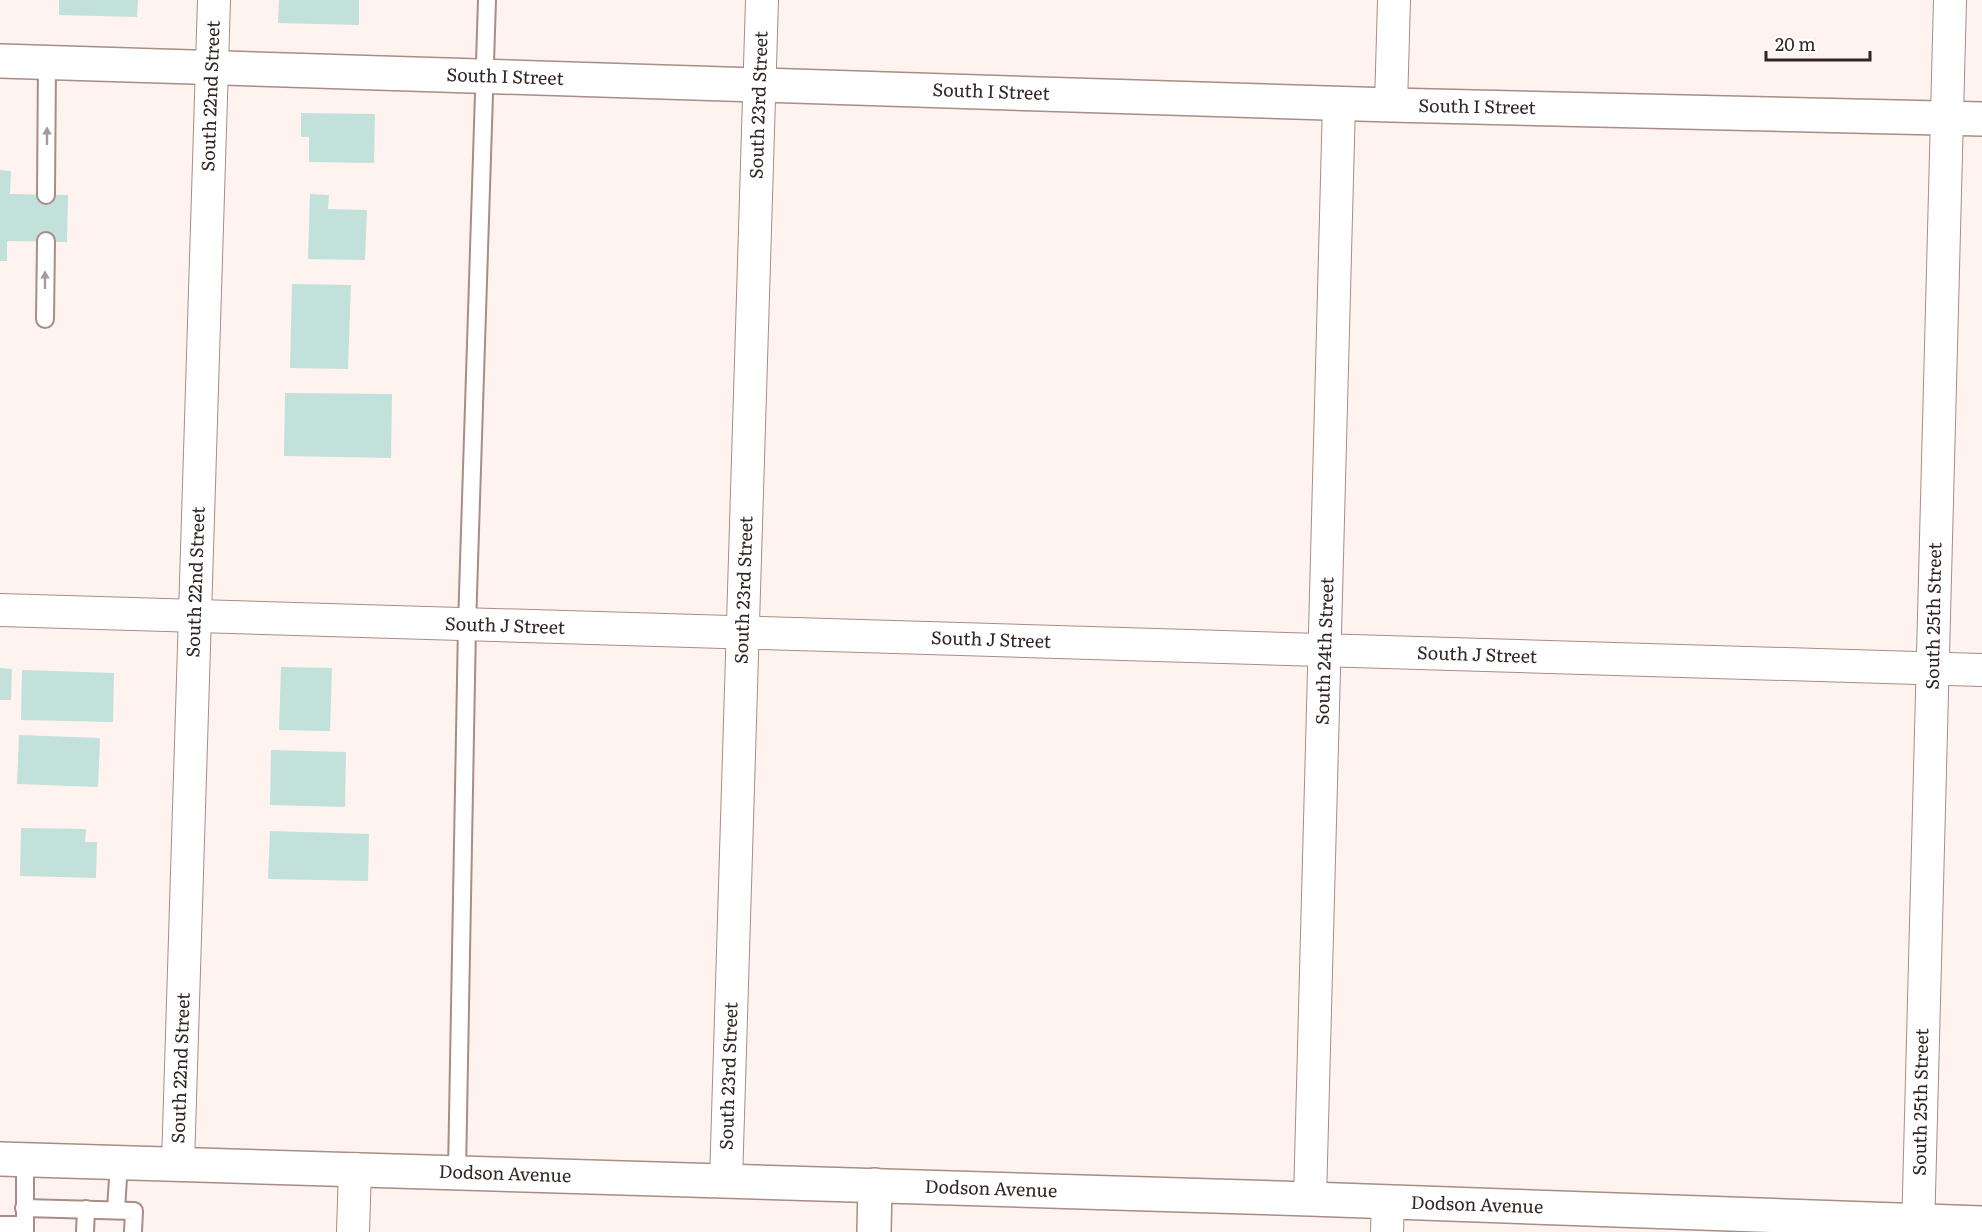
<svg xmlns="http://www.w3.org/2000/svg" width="1982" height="1232" font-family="Literata,serif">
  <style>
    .building { fill: #c1e1da }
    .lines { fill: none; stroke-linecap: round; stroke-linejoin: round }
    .service-casing { stroke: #a78d85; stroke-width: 20 }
    .minor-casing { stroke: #a78d85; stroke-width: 34 }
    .tertiary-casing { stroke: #a78d85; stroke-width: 36 }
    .service { stroke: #fff; stroke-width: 16 }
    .minor { stroke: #fff; stroke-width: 32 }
    .tertiary { stroke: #fff; stroke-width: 33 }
    .oneway { fill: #a29d9c }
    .labels { text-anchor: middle; stroke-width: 4.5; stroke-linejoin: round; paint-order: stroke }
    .street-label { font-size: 18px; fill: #312623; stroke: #fff }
  </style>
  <rect width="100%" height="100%" fill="#fff3ef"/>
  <g class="building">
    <path d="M59,0h79l-1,17 -78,-2z"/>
    <path d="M279,0h80v25l-81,-2z"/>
    <path d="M301,113l74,1 -1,49 -65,-1v-25h-8z"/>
    <path d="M0,170l11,1 -1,23 58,1 -1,47 -60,-1v20h-7z"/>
    <path d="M310,194l19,1 -1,14 39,1 -2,50 -57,-1z"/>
    <path d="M292,284l59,1 -3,84 -58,-1z"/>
    <path d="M285,393l107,1 -1,64 -107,-2z"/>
    <path d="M281,667l51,1 -2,63 -51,-1z"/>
    <path d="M0,668l12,1 -1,31h-11z"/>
    <path d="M22,670l92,3 -1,49 -92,-2z"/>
    <path d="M19,735l81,3 -2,49 -81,-3z"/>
    <path d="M271,750l75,2 -1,55 -75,-2z"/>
    <path d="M21,828l65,1 -1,13h12l-1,36 -76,-2z"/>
    <path d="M270,831l99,3 -1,47 -100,-2z"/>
  </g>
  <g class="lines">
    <g class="service-casing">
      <g id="service">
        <path d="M46,195l1,-133"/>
        <path d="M45,319l1,-78"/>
        <path d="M457,1172l10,-547 20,-625"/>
        <path d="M24,1208l110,3 -1,21"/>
        <path d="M116,1210l3,-48"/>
        <path d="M0,1225h25v7"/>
        <path d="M25,1225v-65"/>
        <path d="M85,1232l1,-23"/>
      </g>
    </g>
    <g class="minor-casing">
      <g id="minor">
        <path d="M1391,105l3,-105"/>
        <path d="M0,610l1982,60"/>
        <path d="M178,1164l36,-1164"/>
        <path d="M726,1181l36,-1181"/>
        <path d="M1310,1199l29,-1096"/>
        <path d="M353,1232l2,-63"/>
        <path d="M1387,1232l1,-30"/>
        <path d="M1918,1232l32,-1232"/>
      </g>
    </g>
    <g class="tertiary-casing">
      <g id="tertiary">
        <path d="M0,61l1391,44 591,14"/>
        <path d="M0,1159l1310,40 672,24"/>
        <path d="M874,1232l1,-47"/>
      </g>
    </g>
    <use href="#service" class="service"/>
    <use href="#minor" class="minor"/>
    <use href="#tertiary" class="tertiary"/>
  </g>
  <defs><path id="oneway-solid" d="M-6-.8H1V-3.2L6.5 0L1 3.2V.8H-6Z" transform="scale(1.5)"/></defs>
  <g class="oneway">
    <use href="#oneway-solid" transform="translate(47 136) rotate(-90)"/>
    <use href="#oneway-solid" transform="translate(45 280) rotate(-90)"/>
  </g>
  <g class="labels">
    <g class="street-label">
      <text transform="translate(505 77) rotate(2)" y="6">South I Street</text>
      <text transform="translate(991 92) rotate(2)" y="6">South I Street</text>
      <text transform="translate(211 96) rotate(-88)" y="6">South 22nd Street</text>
      <text transform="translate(759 105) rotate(-88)" y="6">South 23rd Street</text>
      <text transform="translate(1477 107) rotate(1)" y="6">South I Street</text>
      <text transform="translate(196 582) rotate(-88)" y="6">South 22nd Street</text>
      <text transform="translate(744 590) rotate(-88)" y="6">South 23rd Street</text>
      <text transform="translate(1934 616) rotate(-89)" y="6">South 25th Street</text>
      <text transform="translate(505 626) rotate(2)" y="6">South J Street</text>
      <text transform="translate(991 640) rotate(2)" y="6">South J Street</text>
      <text transform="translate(1325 651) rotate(-88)" y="6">South 24th Street</text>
      <text transform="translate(1477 655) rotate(2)" y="6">South J Street</text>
      <text transform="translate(181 1068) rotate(-88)" y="6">South 22nd Street</text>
      <text transform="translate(729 1076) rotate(-88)" y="6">South 23rd Street</text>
      <text transform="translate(1921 1102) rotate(-89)" y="6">South 25th Street</text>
      <text transform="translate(505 1174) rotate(2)" y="6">Dodson Avenue</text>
      <text transform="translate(991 1189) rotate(2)" y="6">Dodson Avenue</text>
      <text transform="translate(1477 1205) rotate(2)" y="6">Dodson Avenue</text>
    </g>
  </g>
  <path d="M1766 51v9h104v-9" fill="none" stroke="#312623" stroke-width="3"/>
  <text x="1775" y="51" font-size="18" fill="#312623" stroke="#ffffff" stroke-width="4.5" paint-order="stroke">20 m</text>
</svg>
